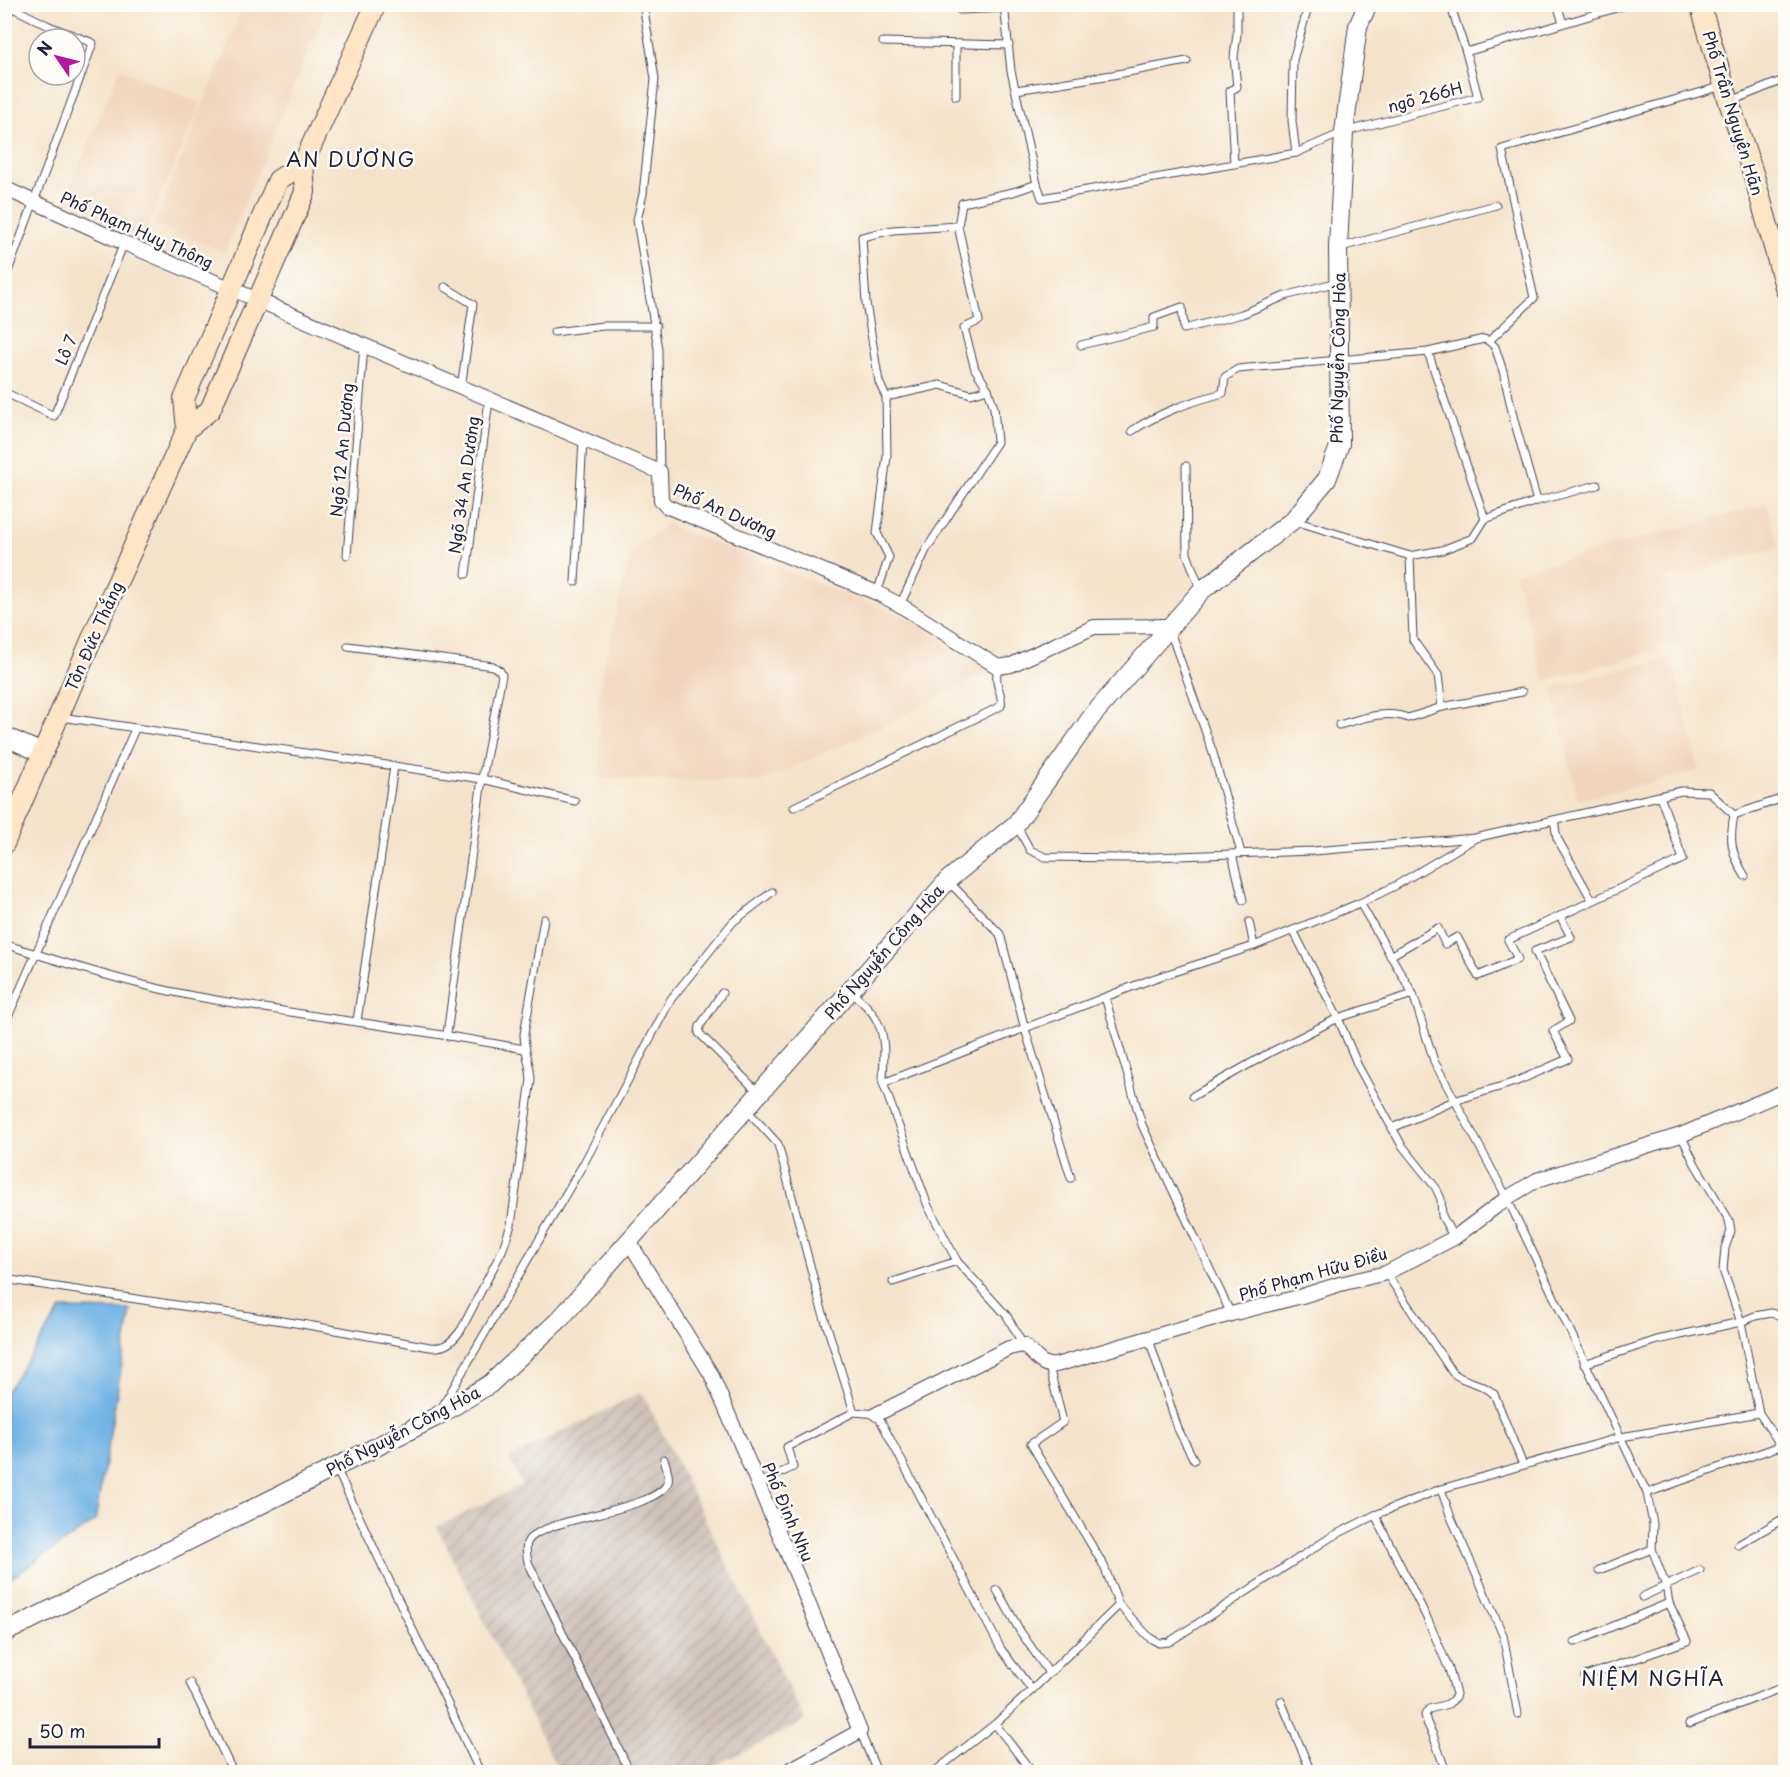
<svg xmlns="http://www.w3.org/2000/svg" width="1790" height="1777" font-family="'Playpen Sans',sans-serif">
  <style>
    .built { fill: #f0d5bc }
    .industrial { fill: url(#industrial-furrows) }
    .water { fill: #6fb2e4; stroke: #486a90; stroke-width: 1.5 }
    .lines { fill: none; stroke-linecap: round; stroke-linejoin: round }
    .service-casing { stroke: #423f51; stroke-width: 9 }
    .minor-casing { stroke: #423f51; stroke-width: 16 }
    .tertiary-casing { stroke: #423f51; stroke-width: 20 }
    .secondary-casing { stroke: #423f51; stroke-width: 22 }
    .service { stroke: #fff; stroke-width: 7 }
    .minor { stroke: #fff; stroke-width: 14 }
    .tertiary { stroke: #fff; stroke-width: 18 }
    .secondary { stroke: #fde5c5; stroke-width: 20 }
    .labels { text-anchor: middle; stroke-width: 5; stroke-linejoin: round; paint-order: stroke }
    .street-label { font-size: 16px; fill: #22223b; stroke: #fdfcf7 }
    .quarter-label { font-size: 20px; letter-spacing: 1.5px; fill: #22223b; stroke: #fdfcf7 }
  </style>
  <defs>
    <pattern id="industrial-furrows" width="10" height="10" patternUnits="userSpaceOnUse" patternTransform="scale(1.5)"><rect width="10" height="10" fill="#cec1b9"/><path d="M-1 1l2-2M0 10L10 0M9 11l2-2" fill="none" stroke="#b1a6a0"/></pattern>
  </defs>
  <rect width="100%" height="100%" fill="#fdfcf7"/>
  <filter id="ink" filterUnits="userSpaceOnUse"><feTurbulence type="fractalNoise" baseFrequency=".0167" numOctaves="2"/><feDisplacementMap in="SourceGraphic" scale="12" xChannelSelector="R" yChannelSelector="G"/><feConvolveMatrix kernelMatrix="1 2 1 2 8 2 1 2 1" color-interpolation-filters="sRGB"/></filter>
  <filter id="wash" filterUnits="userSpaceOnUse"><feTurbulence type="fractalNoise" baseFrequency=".008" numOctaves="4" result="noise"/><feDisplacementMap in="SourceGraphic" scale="24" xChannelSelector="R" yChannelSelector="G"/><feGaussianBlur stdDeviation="1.35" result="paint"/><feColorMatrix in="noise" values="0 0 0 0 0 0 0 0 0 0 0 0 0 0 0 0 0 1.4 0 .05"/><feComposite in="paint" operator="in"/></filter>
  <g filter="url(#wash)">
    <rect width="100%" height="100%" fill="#f4e3cb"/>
    <g class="built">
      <path d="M244,5h83l-102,247 -71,-28z"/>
      <path d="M120,69l81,35 -59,136 -80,-35z"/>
      <path d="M1767,504l12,43 -114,32 17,64 -138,38 -29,-108z"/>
      <path d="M666,524l242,94 83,52 -121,62 -109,50 -159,-3 -4,-84 31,-140z"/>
      <path d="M1672,658l27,113 -121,29 -26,-113z"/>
    </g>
    <path class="industrial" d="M642,1392l163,329 -103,51h-143l-122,-245 85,-42 -13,-27z"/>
    <path class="water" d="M61,1309l70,1 -36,211 -90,61v-188z"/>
  </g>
  <g filter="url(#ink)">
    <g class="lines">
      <g class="service-casing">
        <g id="service">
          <path d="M643,4l12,75 -12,115 -6,26 21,129 2,123"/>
          <path d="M1004,4l7,67 26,113 5,14 254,-45 48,-21 134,-35 -12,-45 164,-48"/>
          <path d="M1450,4l16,48"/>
          <path d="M1557,4l6,19"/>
          <path d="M960,10l45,-2"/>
          <path d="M4,24l7,-17"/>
          <path d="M883,42l126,3"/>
          <path d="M1016,90l96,-15 75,-14"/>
          <path d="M956,96v-52"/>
          <path d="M1731,101l55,-22"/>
          <path d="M1296,153l-4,-32 1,-61 16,-56"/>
          <path d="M1234,164l-4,-73 7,-4 -3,-30 3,-23v-30"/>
          <path d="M958,226l-65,4 -31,7 4,66 13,79 7,15 54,-12 31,9 17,-5"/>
          <path d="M1341,247l155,-42"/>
          <path d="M4,282l89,-239 -44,-17 -44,-22"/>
          <path d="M445,287l28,17 -12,84"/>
          <path d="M554,332l49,-6h53"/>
          <path d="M1489,341l45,-43 -32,-149 221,-63"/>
          <path d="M1081,345l73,-18v-10l28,-10 2,22 58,-15 43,-18 52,-14"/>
          <path d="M1428,352l57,167"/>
          <path d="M4,392l50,24 70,-173"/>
          <path d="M1132,431c28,-19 58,-29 91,-38l2,-16 13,-8 190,-17 56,-13 5,2 6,6 8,24 11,49 23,81"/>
          <path d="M1186,466l1,88 13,34"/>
          <path d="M1295,521l115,35 3,84 25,35 4,32"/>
          <path d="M347,555l17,-209"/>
          <path d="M1410,556l32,-6 31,-12 12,-19 52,-18 60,-16"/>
          <path d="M466,574l23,-174"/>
          <path d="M575,582l8,-142"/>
          <path d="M877,593l12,-36 -12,-24 10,-77 -1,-59"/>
          <path d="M900,605l27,-57 70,-106 -3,-34 -6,-19 -13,-20 -11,-41 15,-7 -21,-95 4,-23 51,-11 24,-8"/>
          <path d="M1170,631l43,122 28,100"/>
          <path d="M348,646l145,20 7,5 2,4 -20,104 -35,255"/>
          <path d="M61,717l421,62 93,22"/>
          <path d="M1339,725c22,-6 47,-16 69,-7l34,-11 80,-15"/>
          <path d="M794,807l207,-101c3,-14 -8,-18 -3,-39"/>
          <path d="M1734,815c-5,26 -3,38 11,61"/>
          <path d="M1554,820l3,18 35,62"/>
          <path d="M1017,826l13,24 15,7 81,1 187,-7 162,-13 206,-47 28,1 25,23 52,-18"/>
          <path d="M1232,854l11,46"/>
          <path d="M949,882l51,52 25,95 46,149"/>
          <path d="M1360,903l53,91 21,67 73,137 140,295 6,31 -1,25 14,37 3,17 18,38 -102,35"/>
          <path d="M1249,922l5,24"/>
          <path d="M1293,930l45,88 20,48 43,78 35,44 5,11 1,17 12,22"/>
          <path d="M4,944c61,19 122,39 184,51 112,21 225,33 336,54"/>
          <path d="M1390,956l48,-28 7,16 12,-7 21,39 40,-17 -10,-19 175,-81 -23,-63"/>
          <path d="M850,991c10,9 23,19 28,32 9,17 5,41 5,60l269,-104 102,-33 106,-43 35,-17 79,-47"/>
          <path d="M722,993l-22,33 -1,7 60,60"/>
          <path d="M1105,997l37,128 89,189"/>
          <path d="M357,1021l37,-255"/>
          <path d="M4,1026l131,-297"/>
          <path d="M883,1083l45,123 29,55 50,55 16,29"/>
          <path d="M1193,1096l76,-43 69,-35 75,-24"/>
          <path d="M747,1110l31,34 43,163 33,105 23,2 124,235 31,41 87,-85"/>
          <path d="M1392,1128l62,-27 61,-19 53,-23 -15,-28 16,-10 -34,-70 36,-14 -11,-21"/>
          <path d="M1681,1135l14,29 34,56 2,11 -6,17 -2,22 18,52 18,91 27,40"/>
          <path d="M1386,1273l67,100c14,11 27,8 41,21l29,71"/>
          <path d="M4,1279l298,45 128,23c15,2 23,-6 31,-17l41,-79 9,-26 20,-146c-1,-16 -7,-29 -7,-45l20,-115"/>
          <path d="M893,1282l64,-21"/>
          <path d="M1149,1339l29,90 16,31"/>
          <path d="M1584,1364l73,-24 84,-18 14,-6 16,-3 8,2 7,6"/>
          <path d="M1049,1366l14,56 -32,22 73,122 15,39 31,33 9,5 10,-1 162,-105 44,-22 66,-26 180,-52 138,-24"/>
          <path d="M442,1407l143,-246 86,-162 62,-77 39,-30"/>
          <path d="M336,1468l144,304"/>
          <path d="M758,1484l35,-17 -6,-20 67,-35"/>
          <path d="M1441,1489l9,26 53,120 15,79"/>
          <path d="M1647,1493l133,-47"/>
          <path d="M1375,1515l52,103 22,51 7,25 -1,4 -7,6 -19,5 -4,6 2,8 6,12 13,37"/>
          <path d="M1738,1545l48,-28"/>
          <path d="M1599,1570l53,-21"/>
          <path d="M997,1590l23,41 29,42"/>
          <path d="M1642,1597l58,-27"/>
          <path d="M1575,1642l94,-39"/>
          <path d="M190,1683l43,89"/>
          <path d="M1281,1701l30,71"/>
          <path d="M995,1724l37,48"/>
          <path d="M1689,1724l97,-38"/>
          <path d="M860,1731l17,41"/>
          <path d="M630,1772l-102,-210c-1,-6 -3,-13 -1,-19 10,-26 131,-31 141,-61 2,-7 -2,-16 -4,-23"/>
          <path d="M934,1772l61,-48 37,-34"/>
        </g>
      </g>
      <g class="minor-casing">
        <g id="minor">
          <path d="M4,188l120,55 536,229 1,28 5,6 211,87 23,12 98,62 13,-2 83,-38 74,-1"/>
          <path d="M628,1240l83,134 90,211 59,146 -74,41"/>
          <path d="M877,1414l132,-66 14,-3c11,7 17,23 33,20l175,-51 71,-18 38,-12 46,-11 68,-35 53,-40 30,-18 144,-45 105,-44"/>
        </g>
      </g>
      <g class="tertiary-casing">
        <g id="tertiary">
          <path d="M4,736l38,17"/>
          <path d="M4,1633l432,-216 54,-33 70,-65 388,-439 68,-56 77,-109 108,-124 92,-71 34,-41 13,-35 -2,-197 6,-115 14,-106 10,-22"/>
        </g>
      </g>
      <g class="secondary-casing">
        <g id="secondary">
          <path d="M1700,4l29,98 25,74 32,114"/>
          <path d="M187,429l-3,-30 94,-219 25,-16"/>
          <path d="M4,844l92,-215 91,-200 23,-19 95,-218 -2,-28 73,-160"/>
        </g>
      </g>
      <use href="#service" class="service"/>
      <use href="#minor" class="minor"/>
      <use href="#tertiary" class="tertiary"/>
      <use href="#secondary" class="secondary"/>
    </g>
  </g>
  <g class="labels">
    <g class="street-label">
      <text transform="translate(1425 97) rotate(-15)" y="6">ngõ 266H</text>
      <text transform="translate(1733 113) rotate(73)" y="6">Phố Trần Nguyên Hãn</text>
      <text transform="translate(137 230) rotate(24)" y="6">Phố Phạm Huy Thông</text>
      <text transform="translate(66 350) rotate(-68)" y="6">Lô 7</text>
      <text transform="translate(1338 358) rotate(-89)" y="6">Phố Nguyễn Công Hòa</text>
      <text transform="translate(342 450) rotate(-85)" y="6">Ngõ 12 An Dương</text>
      <text transform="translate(464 485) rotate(-82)" y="6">Ngõ 34 An Dương</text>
      <text transform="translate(725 511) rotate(24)" y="6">Phố An Dương</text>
      <text transform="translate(94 636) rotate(-66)" y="6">Tôn Đức Thắng</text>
      <text transform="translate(884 952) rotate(-49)" y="6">Phố Nguyễn Công Hòa</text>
      <text transform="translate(1313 1274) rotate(-16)" y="6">Phố Phạm Hữu Điều</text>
      <text transform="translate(403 1431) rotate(-28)" y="6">Phố Nguyễn Công Hòa</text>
      <text transform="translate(788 1512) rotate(67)" y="6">Phố Đinh Nhu</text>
    </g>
    <g class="quarter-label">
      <text x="351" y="167">AN DƯƠNG</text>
      <text x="1653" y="1686">NIỆM NGHĨA</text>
    </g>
  </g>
  <rect width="1790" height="1777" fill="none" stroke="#fdfcf7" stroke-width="24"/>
  <g transform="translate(57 57) rotate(305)"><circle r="28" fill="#fdfcf7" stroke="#a5a5ac" stroke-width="1.5"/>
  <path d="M0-4.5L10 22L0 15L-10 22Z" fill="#b5179e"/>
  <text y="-9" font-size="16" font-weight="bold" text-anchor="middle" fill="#22223b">N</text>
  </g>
  <path d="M30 1738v9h129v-9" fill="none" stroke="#22223b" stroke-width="3"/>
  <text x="39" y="1738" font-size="18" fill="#22223b" stroke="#fdfcf7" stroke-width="4.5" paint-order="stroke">50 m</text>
</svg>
